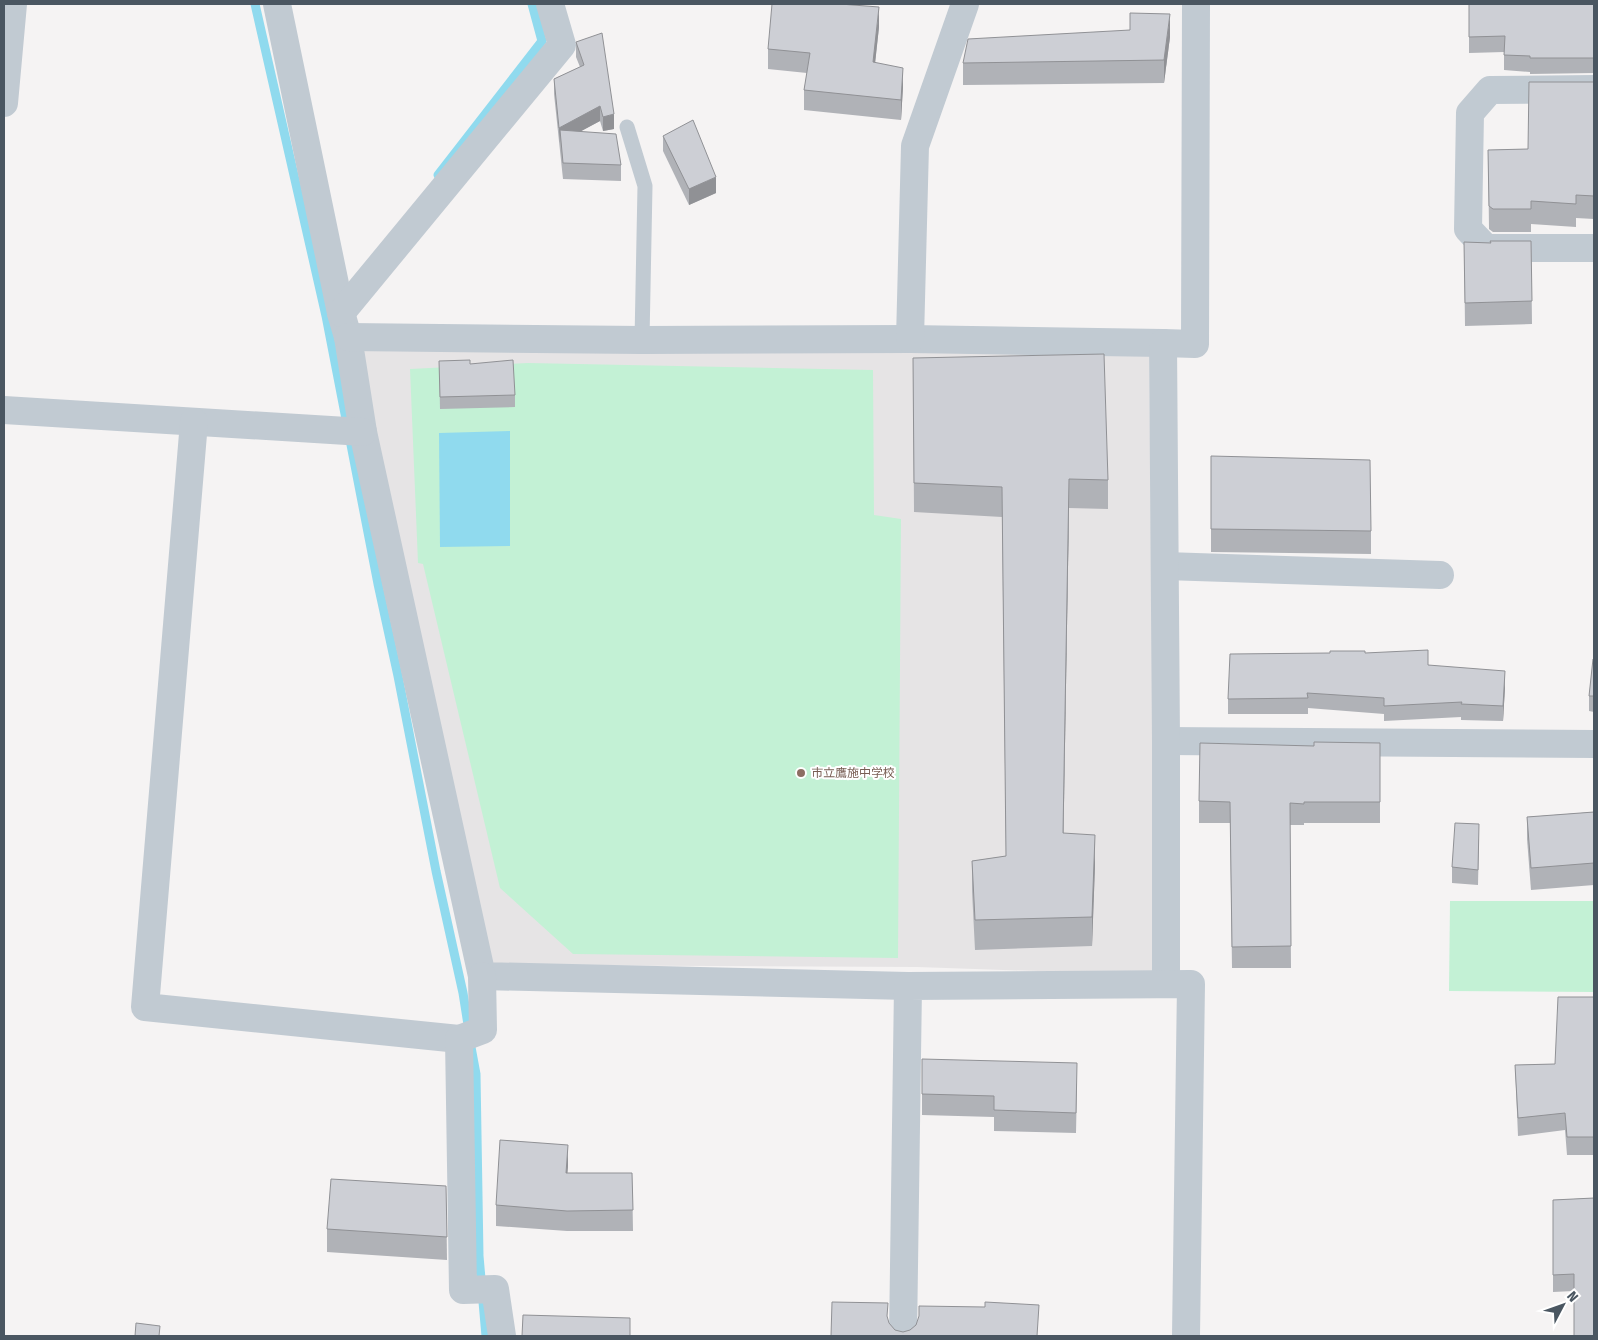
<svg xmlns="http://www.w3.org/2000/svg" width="1598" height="1340" font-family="'Fira Sans Condensed','Noto Sans JP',sans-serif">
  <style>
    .education { fill: #e6e4e5 }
    .green { fill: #c3f1d5 }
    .water { fill: #90daee }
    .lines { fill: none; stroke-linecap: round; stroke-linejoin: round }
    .stream { stroke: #90daee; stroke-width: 9 }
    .service { stroke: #c1cad2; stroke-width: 15 }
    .minor { stroke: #c1cad2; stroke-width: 28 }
    .wall { fill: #b0b2b7 }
    .shaded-wall { fill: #909195 }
    .building { fill: #cdcfd5; stroke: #909195 }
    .education-dot { fill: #8d6e63; stroke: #fff; stroke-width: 2 }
    .labels { text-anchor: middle; stroke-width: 4; stroke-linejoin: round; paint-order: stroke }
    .education-label { font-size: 12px; fill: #785e54; stroke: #fff; text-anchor: start }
  </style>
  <rect width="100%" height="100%" fill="#f5f3f3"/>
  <path class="education" d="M361,351l788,1 7,623 -239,-8 -426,-2 -86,-385z"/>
  <g class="green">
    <path d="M528,363l345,7 1,145 27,4 -3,439 -325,-4 -73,-66 -77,-324 -5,-1 -8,-194z"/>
    <path d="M1450,901h144v91l-145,-1z"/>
  </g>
  <path class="water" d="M510,431v115l-70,1 -1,-114z"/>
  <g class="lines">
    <g class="stream">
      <path d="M255,4l71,312 52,268 20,92 38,195 27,122 6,38"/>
      <path d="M438,175l104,-134 -10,-37"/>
      <path d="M471,1047l5,27 3,182 7,80"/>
    </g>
    <path class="service" d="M627,127l18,59 -3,154"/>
    <g class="minor">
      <path d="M277,4l64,309 7,24 15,95 119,544 426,10"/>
      <path d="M1594,89l-104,1 -20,23 -2,116 18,19h108"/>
      <path d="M4,103l9,-99"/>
      <path d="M341,313l221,-268 -12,-41"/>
      <path d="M348,337l294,3 268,-1 253,4"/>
      <path d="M910,339l5,-193 50,-142"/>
      <path d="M4,410l359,22"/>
      <path d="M194,422l-49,585 314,32"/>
      <path d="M1165,566l275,9"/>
      <path d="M1166,741l428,3"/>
      <path d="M482,976l1,54 -24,9 4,251 32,-1 7,47"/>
      <path d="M1166,984v-243l-3,-398 32,1 1,-340"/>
      <path d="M903,1336l5,-350 283,-2 -5,352"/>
    </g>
  </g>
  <g class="wall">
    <path d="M1469,4h125v69l-64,1v-2l-26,-2v-18l-35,1z"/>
    <path d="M879,27l-4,36 28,24 -2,33 -97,-10v-20l3,-17 -39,-4v-20z"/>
    <path d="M1170,37l-6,46 -201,2v-22z"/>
    <path d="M576,42l38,87 -11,2 -3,-10 -19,10 40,34v16l-58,-2 -9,-85v-15l26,-12 -4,-10z"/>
    <path d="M1594,82v137l-18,-1v9l-45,-3v8h-38l-4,-3 -1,-79 40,-1z"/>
    <path d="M663,136l53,57 -27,12 -26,-54z"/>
    <path d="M1531,241l1,83 -67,2 -1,-84 27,1z"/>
    <path d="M913,358l195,122v29l-39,-1 -6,325 32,32 -3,81 -117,4 -3,-59v-30l34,-5 -4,-339 -88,-5z"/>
    <path d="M439,361l31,3 45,31v12l-75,2z"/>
    <path d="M1211,456l160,75v23l-160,-2z"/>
    <path d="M1365,653l63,12 77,22 -2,34 -42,-1v-3l-77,4v-7l-76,-6v6h-80v-15z"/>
    <path d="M1594,659v53l-5,-1v-15z"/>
    <path d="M1380,743v80h-76v2h-14l1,143h-59l-2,-145h-31v-22l115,-55z"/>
    <path d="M1594,812v73l-63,5 -4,-51v-22z"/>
    <path d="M1479,839l-1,46 -26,-2v-16z"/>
    <path d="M1594,997v158h-27l-2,-25 -47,6 -3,-71 40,-1z"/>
    <path d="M922,1059l155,25 -1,49 -82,-2v-14l-72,-2z"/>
    <path d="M568,1166l-1,7h65l1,58h-66l-71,-5v-21z"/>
    <path d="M446,1186l1,74 -120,-8v-23z"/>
    <path d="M1594,1198l-20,93 -21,1v-92z"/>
  </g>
  <g class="shaded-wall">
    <path d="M879,7v20l-6,55v-20z"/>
    <path d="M1170,14v23l-6,46v-23z"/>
    <path d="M903,68v19l-2,33v-20z"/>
    <path d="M600,106v15l-39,21 -1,-12 -1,13v-15z"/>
    <path d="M614,114v15l-11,2v-14z"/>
    <path d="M716,177v16l-27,12v-16z"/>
    <path d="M1069,479v29l-6,355v-30z"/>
    <path d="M1505,671v16l-2,34v-15z"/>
    <path d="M1095,835v30l-3,81v-29z"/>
    <path d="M568,1145v21l-2,27v-20z"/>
  </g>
  <g class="building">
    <path d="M772,4h68l39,3 -6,55 30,6 -2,32 -97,-10 6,-37 -42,-4z"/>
    <path d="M1469,4h125v54h-64v-2l-26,-1 1,-19 -36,1z"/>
    <path d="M1130,13l40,1 -6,46 -201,3 5,-24 162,-9z"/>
    <path d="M602,33l12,81 -11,3 -3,-11 -41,22 -5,-49 30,-14 -8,-23z"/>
    <path d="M1529,82h65v114l-18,-1v9l-45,-3v8h-38l-4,-3 -1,-56 40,-1z"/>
    <path d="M693,120l23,57 -27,12 -26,-53z"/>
    <path d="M560,130l56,4 5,31 -58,-2z"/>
    <path d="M1490,241h41l1,60 -67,2 -1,-61 27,1z"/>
    <path d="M1104,354l4,126 -39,-1 -6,354 32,2 -3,82 -117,3 -3,-59 34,-5 -4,-369 -88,-4 -1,-125z"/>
    <path d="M470,360v4l43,-4 2,35 -75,2 -1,-36z"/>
    <path d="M1211,456l159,4 1,71 -160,-2z"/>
    <path d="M1428,650v15l77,6 -2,35 -42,-2 1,-2 -78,4v-8l-77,-5 1,5 -80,1 2,-45 100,-1v-2h35v2z"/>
    <path d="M1593,659h1v37h-5z"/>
    <path d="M1314,742l66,1v59h-76v2l-14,-1 1,143 -59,1 -2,-145 -31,-1 1,-58 114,3z"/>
    <path d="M1594,812v51l-63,5 -4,-51z"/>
    <path d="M1455,823l24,1 -1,46 -26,-3z"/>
    <path d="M1558,997h36v140h-27l-2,-24 -47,5 -3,-53 40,-1z"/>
    <path d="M922,1059l155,4 -1,50 -82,-3v-14l-72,-2z"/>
    <path d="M500,1140l68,5 -2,28h66l1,37 -66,1 -71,-6z"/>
    <path d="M331,1179l115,7 1,51 -120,-8z"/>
    <path d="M1594,1198v138h-20v-62l-21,1v-75z"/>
    <path d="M832,1302l56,1 -1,13 2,7 6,7 8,2 7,-2 6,-5 3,-9v-10l66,1v-5l54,3 -2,31h-206z"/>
    <path d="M523,1315l107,3v18h-108z"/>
    <path d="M136,1323l24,3 -1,10h-24z"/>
  </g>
  <circle class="education-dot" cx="801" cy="773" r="5"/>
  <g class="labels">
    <g class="education-label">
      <text x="811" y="777">市立鷹施中学校</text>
    </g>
  </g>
  <rect width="1598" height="1340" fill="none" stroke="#4a5661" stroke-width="10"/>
  <g transform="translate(1563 1305) rotate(49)" stroke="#ffffff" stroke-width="4" paint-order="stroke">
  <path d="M0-4L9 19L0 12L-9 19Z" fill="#4a5661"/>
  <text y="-8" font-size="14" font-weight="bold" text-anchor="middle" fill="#4a5661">N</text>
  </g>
</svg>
